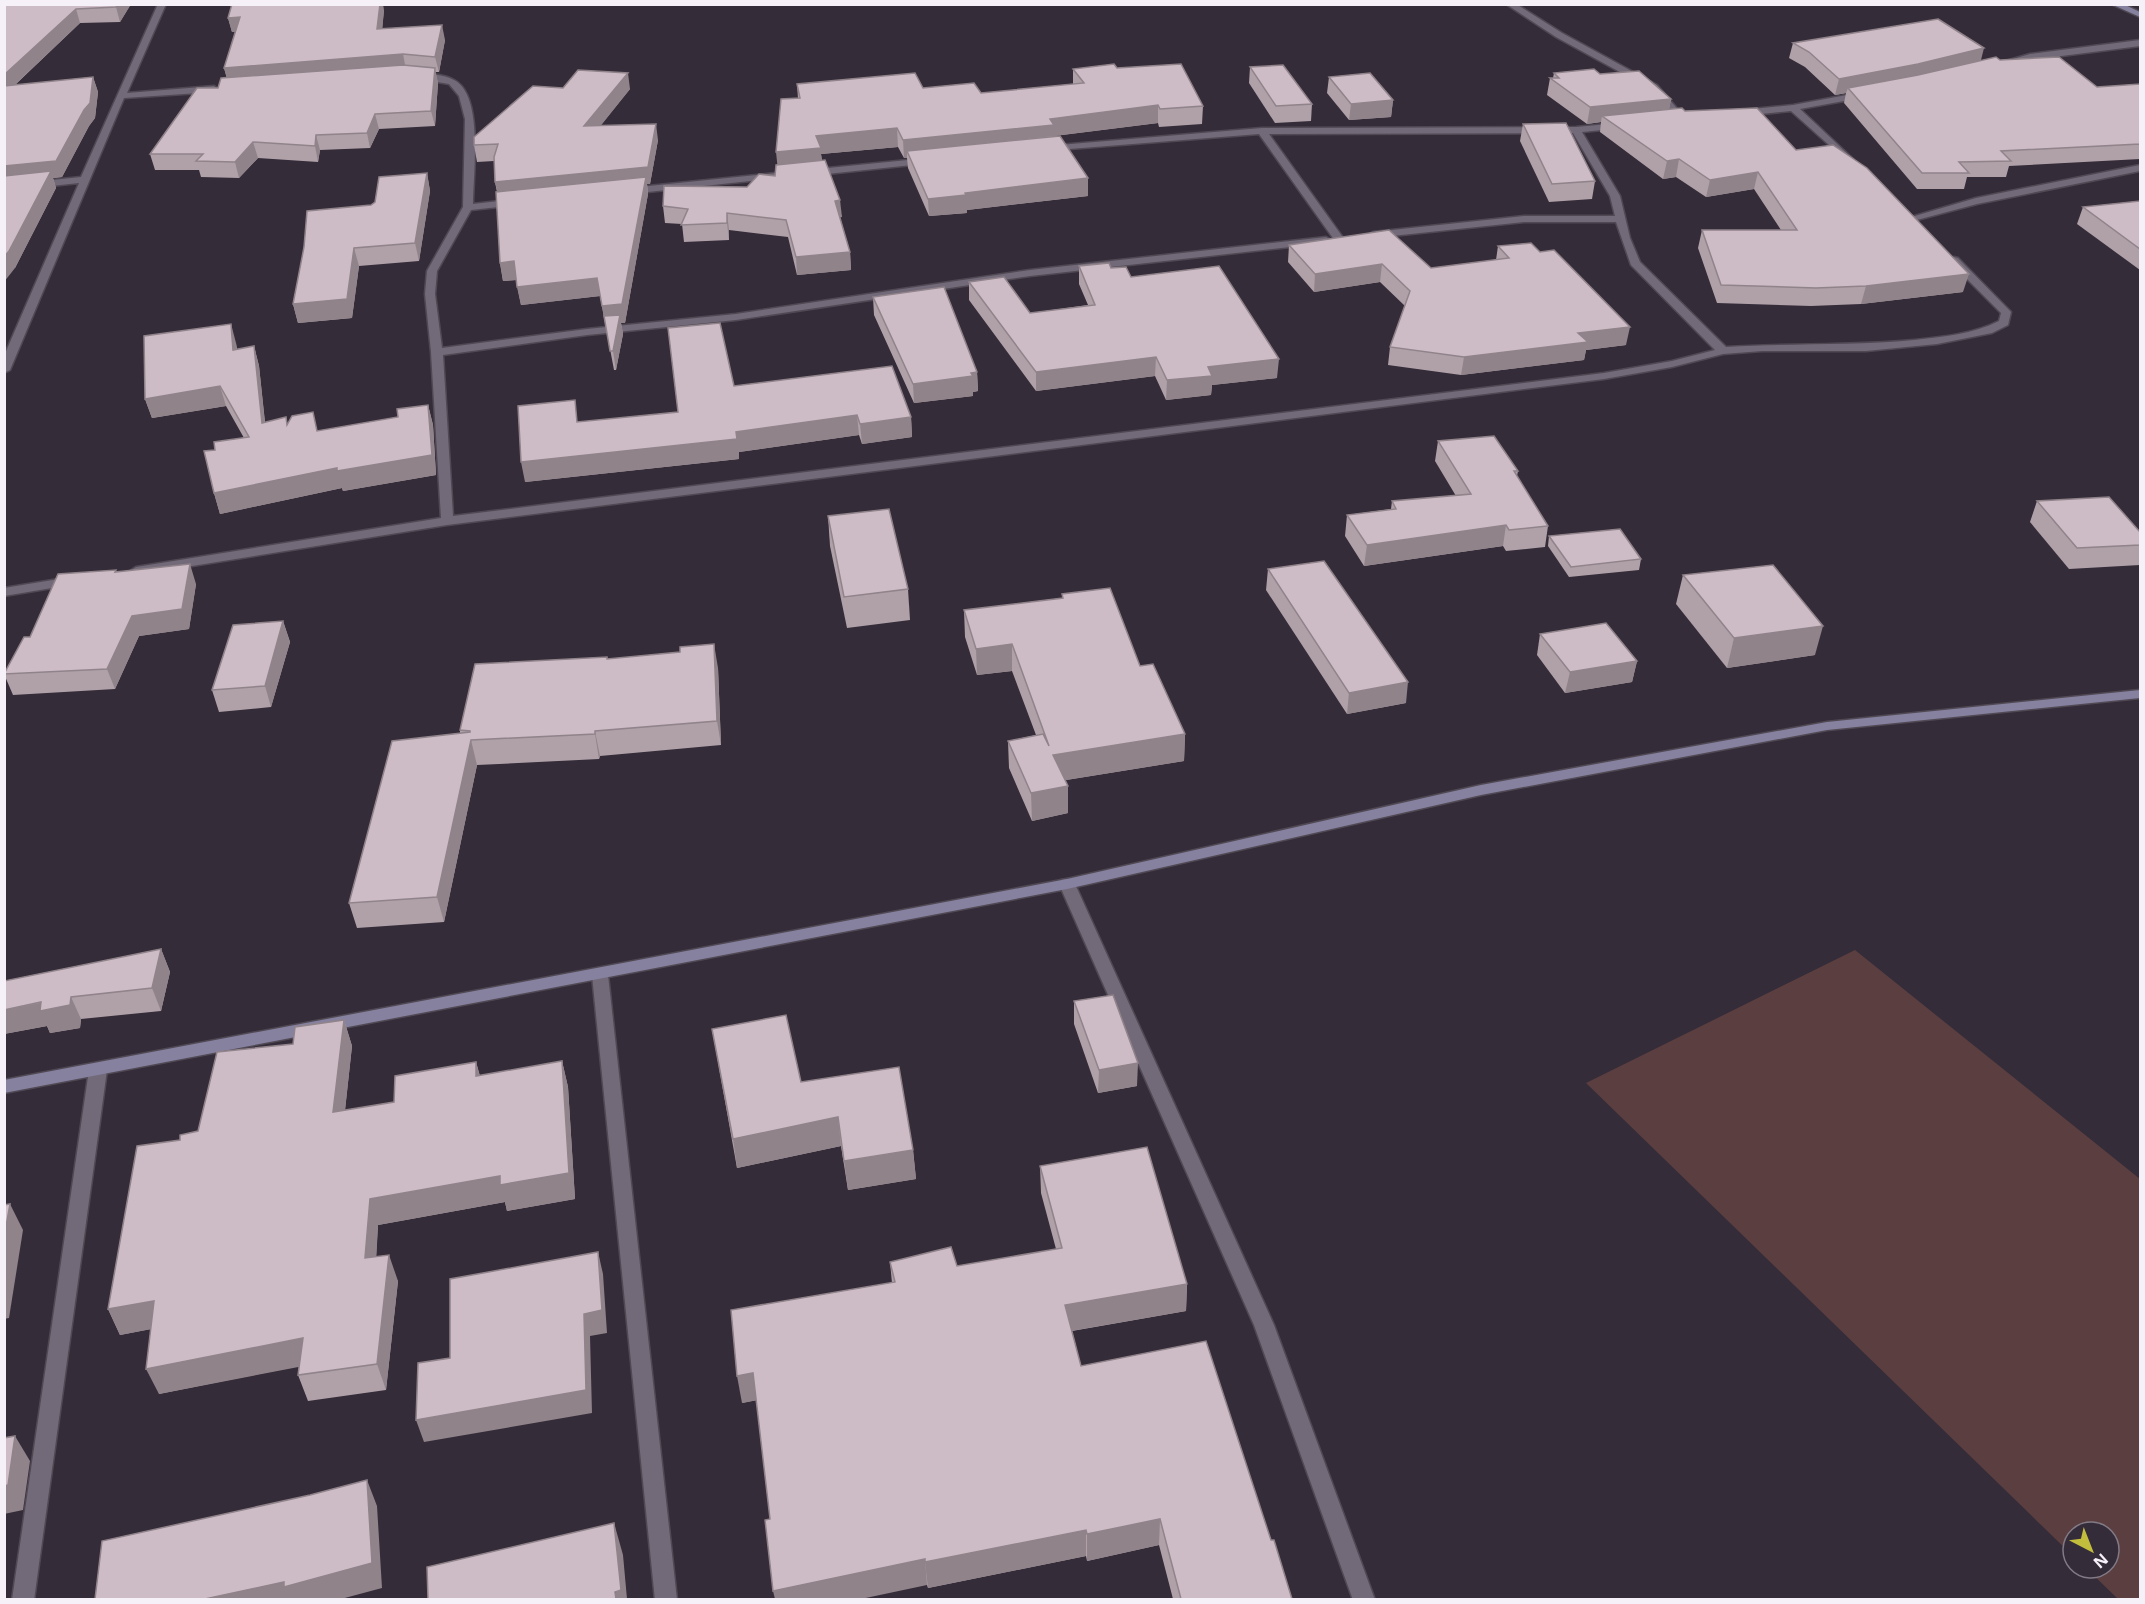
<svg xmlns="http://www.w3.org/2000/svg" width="2145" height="1604" font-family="'Open Sans',sans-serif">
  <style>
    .green { fill: #5b3e40 }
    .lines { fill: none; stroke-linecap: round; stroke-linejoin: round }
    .street-casing { stroke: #504954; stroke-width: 3 }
    .secondary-casing { stroke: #504954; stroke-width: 3 }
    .street { fill: #736a79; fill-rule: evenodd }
    .secondary { fill: #86819f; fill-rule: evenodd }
    .wall { fill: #b0a1a9 }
    .shaded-wall { fill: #90838a }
    .building { fill: #cdbbc5; stroke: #90838a; stroke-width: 1.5 }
  </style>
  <rect width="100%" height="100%" fill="#342c39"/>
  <path class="green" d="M1855,950l285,229v420h-22l-32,-31h23v-36h-36v24l-487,-473z"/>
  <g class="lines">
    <g class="street-casing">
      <g id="street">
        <path d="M158,4h8l-39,89 87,-7 4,3 -4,3 -90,6 -114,272 -6,3v-17l75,-173 -75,8v-6l77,-8z"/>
        <path d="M1506,4h10l46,29 95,52 29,34 -8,2 -27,-32 -95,-52z"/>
        <path d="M2140,40v6l-110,14 -27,6 -4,-3 31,-9z"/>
        <path d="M417,73c12,1 26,1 37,7 30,15 19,94 19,124l43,-5 5,3 -5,3 -45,5 -34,61 -2,23 7,54 145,-19 149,-15 294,-44 296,-33 5,3 -5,3 -296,33 -294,44 -149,15 -144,20 10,161 1151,-143 68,-12 43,-11 -84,-85 -15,-43h-92l-151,16 -5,-3 5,-3 151,-16h91l-5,-20 -37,-63 -304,1 75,105 -5,3 -4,-1 -76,-107 -215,17 -2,-2 5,-3 215,-18 314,-1 43,-4 5,3 -2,2 -40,4 38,64 10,42 10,24 86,85c63,-4 125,-1 188,-7 29,-3 59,-6 85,-19l2,-8 -51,-51 -1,-2 5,-3 4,1 53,54 -3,13 -16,8 -55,11 -71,7h-104l-39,3 -51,13 -68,12 -1157,146 -311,50 -5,-1 -1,-3 6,-4 305,-49 -10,-166 -6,-58 2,-23 36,-64 2,-88 -6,-23 -10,-12 -35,-6v-4z"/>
        <path d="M1863,92l4,3 -1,2 -66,12 51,48 2,2 -5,3 -57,-51 -49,5 -4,-3 4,-3 51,-5z"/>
        <path d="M928,158l3,1v4l-123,13 -5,-3 5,-3z"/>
        <path d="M2140,165v6l-163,33 -64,17 -5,-3 68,-20z"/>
        <path d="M776,173l5,3 -2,2 -150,16 -5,-3 5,-3z"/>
        <path d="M71,577l5,1 2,3 -2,3 -72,12v-8z"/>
        <path d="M1067,879l6,1 2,4 199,441 101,275h-22l-99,-275 -195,-441 2,-4z"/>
        <path d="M600,969l6,2 2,4 69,625h-22l-63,-625 2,-4z"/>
        <path d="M98,1064l6,1 3,5 -73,530h-22l77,-530 3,-5z"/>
      </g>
    </g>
    <g class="secondary-casing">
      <g id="secondary">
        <path d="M2111,4h12l17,8v5z"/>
        <path d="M2140,690v8l-313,32 -346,65 -414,94 -1063,204v-13l1063,-201 414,-94 346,-63z"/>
      </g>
    </g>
    <use href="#street" class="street"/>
    <use href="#secondary" class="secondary"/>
  </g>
  <g class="wall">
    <path d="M4,4h127l-11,18 -40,1 -65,62 78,-8 5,15 -3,26 -6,8 -27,51 -9,1 3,10 -41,80z"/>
    <path d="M384,10l-2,19 63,11 -6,32h-4l3,11 -3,43 -56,3 -9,19 -50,2 -2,12 -60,-4 -19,20 -38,-1 -2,-7h-44l-5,-16 68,-66 9,-10 -3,-10 11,-36h-3l-4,-14z"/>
    <path d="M1793,43l188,17h19l97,27 43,-3v75l-131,7 -3,11h-39l-3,12h-47l-73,-86 2,-10 -11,2 -30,-28 -16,-9z"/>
    <path d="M1250,67l62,37 -1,17 -36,2 -26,-40z"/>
    <path d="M1117,68l86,38 -1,18 -43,3 -1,-4 -104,13 34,42v18l-121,14v3l-38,3 -21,-48 -1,-10h-3l-6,-11 -77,7 1,7 20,56h-2l10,35 1,18 -54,5 -9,-38 -59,-7v10l-45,2 -2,-18 -17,-1 -2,-17 84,-19 28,-11 23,-77 -1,-15 126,4 58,5 92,-9v-15z"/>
    <path d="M1554,73l46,1 71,25 -2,10 16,2 111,39 167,142 -102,12 -50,2 -94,-3 -19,-55 4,-18h79l-27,-41 -48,8 -30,-20 -13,2 -63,-47 1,-10 -14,2 -40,-29 3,-17h3z"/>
    <path d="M1329,77l64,23 -2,17 -42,3 -22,-27z"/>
    <path d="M563,88l67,1 -30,37 58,14 -8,44h-3l1,10 -23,129h-4l2,11 -7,36h-2l-14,-74 -79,9 -5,-25 -13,1 -3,-18 -3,-71 -2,-10 -1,-21 -17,1 -3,-17z"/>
    <path d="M1523,124l72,57 -3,18 -43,3 -29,-61z"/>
    <path d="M427,173l3,18 -11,70 -60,5 -7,52 -54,5 -5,-19 78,-99z"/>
    <path d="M2140,201v69l-63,-46 6,-17z"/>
    <path d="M1289,245l142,23 65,-8 2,-14 128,99 -40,5 -2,10 -123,15 -73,-10 2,-18 15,-41 -25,-24 -66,10 -26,-30z"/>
    <path d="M1079,266l32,2 20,9 146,101 -65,7 -1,10 -45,5 -11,-24 -119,15 -67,-91v-18l61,31 58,-8 -9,-21z"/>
    <path d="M873,297l104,75 1,19 -5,1v4l-59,7 -40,-88z"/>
    <path d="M236,343l1,6 17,-3 5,20 6,56 23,2 30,7 80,-14 30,-12 5,20 3,50 -93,16 -1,-3 -122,26 -6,-21 1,-43 29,-12 -18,-32 -74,12 -7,-19z"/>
    <path d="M734,386l177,31 1,20 -50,7 -3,-9 -120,17v7l-214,23 53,-60 100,-10z"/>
    <path d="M1438,441l80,30 -1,5 31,50 -3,21 -39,4 -3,-5 -139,20 -19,-30 2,-21 44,-6 1,-8 64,-5 -21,-35z"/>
    <path d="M2037,501l103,31v33l-71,4 -39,-47z"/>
    <path d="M828,516l80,73 2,31 -63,8 -17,-82z"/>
    <path d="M1549,536l92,23 -2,11 -70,7 -21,-31z"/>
    <path d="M1268,569l138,134 -59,11 -81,-124z"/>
    <path d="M117,572l79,12 -7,45 -50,7 -24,53 -102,6 -9,-21 26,-37z"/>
    <path d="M1683,575l132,80 -88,13 -51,-64z"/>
    <path d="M1062,594l78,72 45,68 -1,27 -118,19 2,33 -36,8 -23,-53 -1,-27 28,-6 -24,-64 -35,4 -12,-38 -1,-27 98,-12z"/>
    <path d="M283,621l7,21 -19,65 -52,5 -7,-22z"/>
    <path d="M1540,634l97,27 -5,21 -67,11 -28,-38z"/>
    <path d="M607,657l1,2 110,9 3,77 -121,11 -1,3 -122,6 -33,157 -87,6 -8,-25 111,-169v-4z"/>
    <path d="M161,949l9,23 -9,39 -80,8 -1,9 -30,5 -3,-7 -43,8v-53z"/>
    <path d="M1074,1001l63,85 -39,7 -24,-69z"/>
    <path d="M344,1020l8,26 -7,64 49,-8 82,-40 4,14 82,-15 6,26 7,112 -68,12 -2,-9 -127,23 -2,31 22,25 -12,109 -78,11 -10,-26 1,-9 -140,28 -8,-65 -31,6 -12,-26 72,-169 18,-9 95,-87z"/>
    <path d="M712,1029l201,121 3,29 -68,11 -7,-44 -104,22z"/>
    <path d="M1040,1166l147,118 -1,27 -114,20 9,35 190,174 21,59h-119l-14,-54 -72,16 -1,-5 -158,32 -1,-3 -157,-66 -13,-119 -15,3 150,-120 -2,-21 67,4 99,-17 -15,-56z"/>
  </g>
  <g class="shaded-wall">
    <path d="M117,4h14l-11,18 -4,-15z"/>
    <path d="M380,4h3l1,6 -3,34 -4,-15z"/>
    <path d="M76,9l4,14 -76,72v-20z"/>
    <path d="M240,17l4,15h-12l-4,-14z"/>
    <path d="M442,25l3,15 -6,32 -4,-15z"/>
    <path d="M1984,48l-4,16 -132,24 -2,5 -11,2 4,-16z"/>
    <path d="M403,54l3,16 -178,13 -4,-15z"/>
    <path d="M435,68l3,15 -3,43 -4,-15z"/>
    <path d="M628,73l2,16 -43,54 -3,-17z"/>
    <path d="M93,77l5,15 -3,26 -6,8 -27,51 -9,1 3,10 -41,80 -11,14v-116z"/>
    <path d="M1671,99l-3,16 -66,1 -1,6 -14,2 3,-17z"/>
    <path d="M1393,100l-2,17 -42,3 2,-16z"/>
    <path d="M1158,105v18l-104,13 -147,15v7h-3l-1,-18 147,-21z"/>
    <path d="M375,114l4,15 -9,19 -3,-15z"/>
    <path d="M656,124l2,16 -8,44h-3l1,10 -23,129h-4l2,11 -7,36 -3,-19 -9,-35 1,9 -3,-19 42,-121 -145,14 -4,-17z"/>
    <path d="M897,128l1,19 -77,7 2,13 -45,4 -2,-19 40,-16z"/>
    <path d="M316,135l4,15 -2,12 -3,-16z"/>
    <path d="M253,142l5,16 -19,20 -4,-16z"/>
    <path d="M1679,159l-3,18 -13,2 4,-18z"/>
    <path d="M1758,172l-4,17 -48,8 4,-17z"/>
    <path d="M427,173l3,18 -11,70 -4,-18z"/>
    <path d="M1088,178v18l-121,14v3l-38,3 -1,-17 37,-6z"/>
    <path d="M840,200l2,17 -6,1 -1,-17z"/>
    <path d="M727,213l2,17v10l-2,-17z"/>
    <path d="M354,248l5,18 -7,52 -54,5 -5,-19z"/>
    <path d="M850,252l1,18 -54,5 -1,-18z"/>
    <path d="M514,261l3,19 -14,1 -3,-18z"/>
    <path d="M1382,264l-2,18 -66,10 1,-18z"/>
    <path d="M1969,274l-6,18 -102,12 5,-18z"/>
    <path d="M597,278l3,18 -79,9 -4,-18z"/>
    <path d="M231,324l5,19 2,26 -5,-19z"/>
    <path d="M1630,327l-4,18 -40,5 -2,10 -123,15 3,-18 114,-24z"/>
    <path d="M254,346l5,20 8,77 -5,-20z"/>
    <path d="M1156,357l-1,19 -119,15v-19z"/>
    <path d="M1279,359l-2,19 -65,7 -1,10 -45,5 1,-20 41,-13z"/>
    <path d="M977,372l1,19 -5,1v4l-59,7 -1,-19z"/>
    <path d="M220,386l6,20 -74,12 -7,-19z"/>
    <path d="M428,405l5,20 3,50 -93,16 -1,-3 -122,26 -6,-21z"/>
    <path d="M857,415l2,20 -120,17v7l-214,23 -4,-20z"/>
    <path d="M911,417l1,20 -50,7 -2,-20z"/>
    <path d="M1506,525l-3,21 -139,20 3,-21z"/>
    <path d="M190,564l6,20 -7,45 -50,7 -24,53 -8,-20 25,-53z"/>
    <path d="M283,621l7,21 -19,65 -6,-21z"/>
    <path d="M1823,626l-8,29 -88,13 7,-30z"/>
    <path d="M714,644l4,24 3,77 -4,-24z"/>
    <path d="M1012,644v27l-35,4 -1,-26z"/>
    <path d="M1637,661l-5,21 -67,11 5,-21z"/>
    <path d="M1408,682l-2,21 -59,11 2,-21z"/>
    <path d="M595,731l5,25 -1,3 -4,-25z"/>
    <path d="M1185,734l-1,27 -130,21 -1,-27z"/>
    <path d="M471,740l6,25 -33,157 -7,-25z"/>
    <path d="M1068,786v27l-36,8 -1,-28z"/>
    <path d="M161,949l9,23 -9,39 -9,-23z"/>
    <path d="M71,997l10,22 -1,9 -30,5 -3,-7 -43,8v-24z"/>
    <path d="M344,1020l8,26 -10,92 -9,-26z"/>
    <path d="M562,1061l6,26 7,112 -68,12 -2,-9 -127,23 -3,59 -10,-26 5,-59z"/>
    <path d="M476,1062l7,26 -7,-12z"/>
    <path d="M1138,1063l-1,23 -39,7 1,-23z"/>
    <path d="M838,1117l3,29 -104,22 -4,-29z"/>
    <path d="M913,1150l3,29 -68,11 -4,-29z"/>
    <path d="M10,1204l13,26 -14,88 -5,1v-81z"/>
    <path d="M598,1252l5,22 4,59 -17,3 2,77 -168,29 -8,-22 168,-106z"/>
    <path d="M389,1255l9,26 -12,109 -9,-26z"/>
    <path d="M1187,1284l-1,27 -121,21v-27z"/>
    <path d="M154,1301l13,25 -47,9 -12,-26z"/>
    <path d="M303,1338l11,26 -155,30 -13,-25z"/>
    <path d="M753,1373l5,27 -16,3 -5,-27z"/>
    <path d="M15,1436l15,25 -7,49 -19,4v-28z"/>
    <path d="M367,1480l10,26 5,82 -41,11h-136l79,-17z"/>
    <path d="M1160,1519l-1,26 -72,16v-27z"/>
    <path d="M614,1523l9,32 4,44h-11z"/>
    <path d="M1086,1530v26l-158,32 -3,-26z"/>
    <path d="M925,1559l2,26 -66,14h-86l-2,-8z"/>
  </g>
  <g class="building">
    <path d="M4,4h113l-1,3 -40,2 -72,66z"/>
    <path d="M232,4h148l-3,25 65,-4 -7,32 -32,-3 -179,14 16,-51 -12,1z"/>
    <path d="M1938,19l46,29 -66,16 -79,15 -30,-27 -16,-9z"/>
    <path d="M1996,57l4,3 59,-3 38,30 43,-3v60l-139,7 10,10 -52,1 10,11h-47l-74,-85 70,-13z"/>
    <path d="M1114,64l3,4 64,-4 22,42 -43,3 -2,-4 -108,14 4,6 -151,15 -6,-12 -81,8 5,12 -45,4 5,-53 19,-1 -3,-14 118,-11 8,15 51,-5 7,10 103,-10 -11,-14z"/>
    <path d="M403,65l32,3 -4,43 -56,3 -8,19 -51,2 -1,11 -62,-4 -18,20 -39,-1 7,-7h-53l47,-66h21l3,-10z"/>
    <path d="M1283,65l29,39 -36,2 -26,-39z"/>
    <path d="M1594,69l6,5 39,-3 32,28 -81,8 -40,-29h9l-5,-5z"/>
    <path d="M578,70l50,3 -44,53 72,-2 -8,43 -153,15 -1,-25 4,-13 -24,1v-8l59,-51 30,2z"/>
    <path d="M1370,73l23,27 -42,4 -22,-27z"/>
    <path d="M93,77l-3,26 -6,7 -28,51 -52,5v-80z"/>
    <path d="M1682,108l3,3 72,-3 39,42 37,-5 34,23 102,106 -103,12 -50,2 -95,-3 -19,-55h95l-39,-58 -48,8 -31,-21 -12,2 -65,-45z"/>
    <path d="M1566,123l29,58 -43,3 -29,-60z"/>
    <path d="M1060,136l28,42 -123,15 1,2 -38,4 -21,-48z"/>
    <path d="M825,160l15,40 -5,1 15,51 -54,5 -10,-37 -59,-7v10l-46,2 7,-16 -25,-3 1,-20 83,1 12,-13 16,2 1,-11z"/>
    <path d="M51,171l-42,80 -5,6v-81z"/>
    <path d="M427,173l-12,70 -61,5 -7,51 -54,5 11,-57 3,-36 64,-6 4,-3 4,-25z"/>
    <path d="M646,177l-24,127 -20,2 -5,-28 -80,9 -3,-26 -14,2 -4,-71z"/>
    <path d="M2140,201v48l-57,-42z"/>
    <path d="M1389,230l42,38 78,-10 -11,-12 33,-3 9,9 14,-2 76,77 -52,6 10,9 -124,15 -74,-10 20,-56 -28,-27 -67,10 -26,-29z"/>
    <path d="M1109,263l2,5 15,-1 5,10 88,-11 60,93 -71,8 4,9 -45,4 -11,-23 -120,15 -67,-90 35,-5 26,36 65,-8 -16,-39z"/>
    <path d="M944,287l33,85 -6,1 2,3 -60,8 -40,-87z"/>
    <path d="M620,315l-7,36h-3l-6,-35z"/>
    <path d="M720,323l14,63 158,-20 19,51 -51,7 -3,-9 -121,17 1,7 -216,23 -3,-56 57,-6 2,22 101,-10 -10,-84z"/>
    <path d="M231,324l2,26 21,-4 8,77 24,-6 1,8 5,-9 21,-4 4,19 81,-14 -1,-8 31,-4 4,50 -95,16v-3l-123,25 -10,-42 11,-1 -1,-8 35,-5 -29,-51 -75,13 -1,-63z"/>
    <path d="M1494,436l24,35h-4l34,55 -39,4 -3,-5 -139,20 -20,-30 49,-6 -4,-8 79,-7 -33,-53z"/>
    <path d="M2109,497l31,35v13l-63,3 -40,-47z"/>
    <path d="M889,509l19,80 -64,8 -16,-81z"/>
    <path d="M1620,529l21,30 -70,8 -22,-31z"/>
    <path d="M1324,561l84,121 -59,11 -81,-124z"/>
    <path d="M190,564l-8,45 -50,7 -25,53 -103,5 20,-37h6l28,-63 58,-4 -1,2z"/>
    <path d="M1773,565l50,61 -89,12 -51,-63z"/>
    <path d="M1110,588l30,78 13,-2 32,70 -132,21 15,31 -37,7 -23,-52 35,-7 6,12 -37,-102 -36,5 -12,-39 99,-12 -1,-4z"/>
    <path d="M283,621l-18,65 -53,4 21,-65z"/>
    <path d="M1606,623l31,38 -67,11 -30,-38z"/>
    <path d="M714,644l3,77 -122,10v3l-124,6 -34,157 -88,6 43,-162 78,-9v-1l-10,-1 15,-66 132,-7v2l73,-7v-5z"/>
    <path d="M161,949l-9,39 -81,9 -1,8 -30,6 1,-9 -37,8v-29z"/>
    <path d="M1113,995l25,68 -39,7 -25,-69z"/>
    <path d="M786,1015l15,67 98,-15 14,83 -69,11 -6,-44 -105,22 -21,-110z"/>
    <path d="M344,1020l-11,92 61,-10 1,-26 81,-14v14l86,-15 7,112 -69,12v-9l-130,23 -5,59 24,-3 -12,109 -79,11 5,-37 -157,31 8,-68 -46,8 29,-163 43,-6v-5l18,-4 19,-79 76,-8 2,-17z"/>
    <path d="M1147,1147l40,137 -122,21 16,61 125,-25 65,199h3l18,59h-111l-21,-80 -73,15 -1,-4 -161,32v-3l-152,32 -8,-71 5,-1 -17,-146 -16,3 -6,-66 164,-28 -5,-20 61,-15 6,19 105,-18 -22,-82z"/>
    <path d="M10,1204l-6,34v-33z"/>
    <path d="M598,1252l4,58 -18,4 2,76 -170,30 2,-57 32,-5v-79z"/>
    <path d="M15,1436l-7,49 -4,1v-48z"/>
    <path d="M367,1480l5,83 -88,24v-5l-79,17h-110l7,-58 208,-46z"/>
    <path d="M614,1523l7,67 -6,2 1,7h-188l-1,-32z"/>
  </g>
  <rect width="2145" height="1604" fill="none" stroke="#f6f1f9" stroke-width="12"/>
  <g transform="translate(2091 1550) rotate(138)"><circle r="28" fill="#342c39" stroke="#827b86" stroke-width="1.5"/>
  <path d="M0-4.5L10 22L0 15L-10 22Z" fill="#c3bd3e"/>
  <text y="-9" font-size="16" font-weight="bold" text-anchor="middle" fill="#f6f1f9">N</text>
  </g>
</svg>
